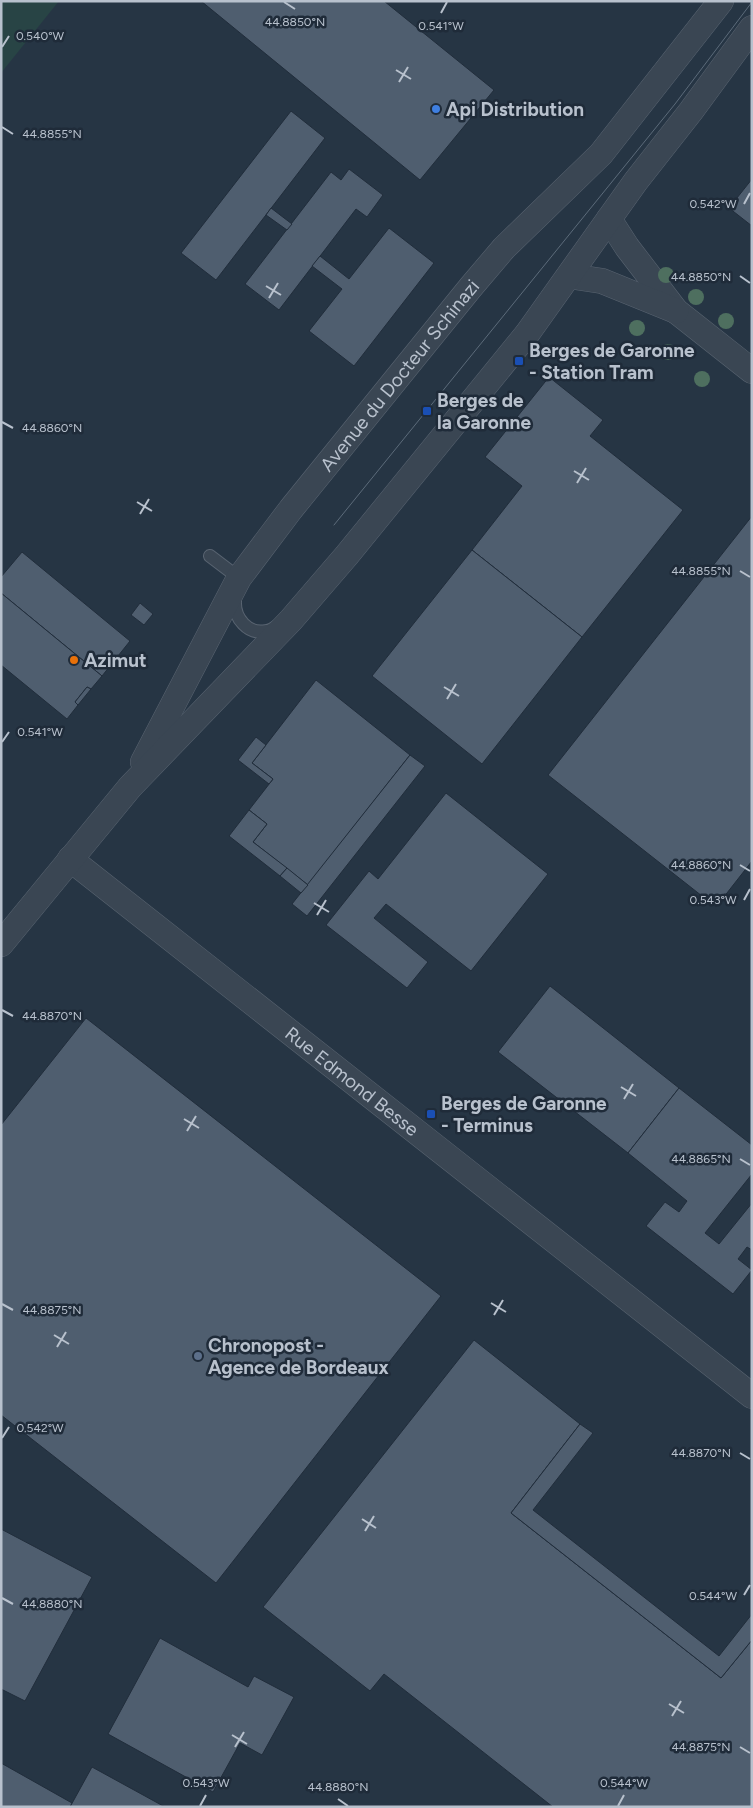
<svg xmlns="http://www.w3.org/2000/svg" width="753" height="1808" font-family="Figtree,sans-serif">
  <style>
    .green { fill: #284445 }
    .building { fill: #4f5e6f; stroke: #212d3b }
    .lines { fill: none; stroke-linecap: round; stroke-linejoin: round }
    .lane-casing { stroke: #596471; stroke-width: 14 }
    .street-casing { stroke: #596471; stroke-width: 26 }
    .lane { stroke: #3a4653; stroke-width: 12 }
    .street { stroke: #3a4653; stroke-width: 25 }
    .tram { stroke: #5c6b7a; stroke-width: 1 }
    .tree { fill: #4e6f5f }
    .ticks { fill: none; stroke: #b8c1cd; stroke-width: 2 }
    .shop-dot { fill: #3f7fe0; stroke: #1f2b39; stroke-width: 2 }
    .transit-dot { fill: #1a4fb4; stroke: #1f2b39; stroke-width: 2 }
    .food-dot { fill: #e8710a; stroke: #1f2b39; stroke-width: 2 }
    .service-dot { fill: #5c6f8a; stroke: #1f2b39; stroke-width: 2 }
    .labels { text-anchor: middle; stroke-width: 5; stroke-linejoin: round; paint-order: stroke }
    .poi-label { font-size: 19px; font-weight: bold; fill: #b8c1cd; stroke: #1f2b39; text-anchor: start }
    .street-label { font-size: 19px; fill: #b8c1cd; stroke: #1f2b39 }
    .ticks-label { font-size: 12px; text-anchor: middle; fill: #b8c1cd; stroke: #1f2b39; stroke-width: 5; stroke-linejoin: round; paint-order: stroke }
  </style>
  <rect width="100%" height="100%" fill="#263544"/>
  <path class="green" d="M1,1h58l-58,72z"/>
  <g class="building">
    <path d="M201,1h183l110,89 -74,90z"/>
    <path d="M291,111l34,27 -109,142 -35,-27z"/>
    <path d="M349,169l34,26 -16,22 -11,-8 -77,101 -34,-26 86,-112 10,8z"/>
    <path d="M752,179v47l-23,-18z"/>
    <path d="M271,208l21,16 -5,6 -21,-15z"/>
    <path d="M389,228l45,35 -80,103 -45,-35 33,-42 -30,-23 8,-10 29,23z"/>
    <path d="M549,377l54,43 -13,16 93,74 -101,127 -110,-87 50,-64 -37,-29z"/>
    <path d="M752,516v345l-36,46 -168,-132z"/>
    <path d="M472,550l110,87 -100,127 -110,-88z"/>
    <path d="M22,552l108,89 -28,35 -101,-83v-16z"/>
    <path d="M1,593l101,83 -11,13 -4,-2 -12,15 3,3 -11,14 -66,-54z"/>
    <path d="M140,603l13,11 -9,11 -13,-10z"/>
    <path d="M316,680l94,75 -102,130 -55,-43 14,-18 -18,-14 24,-31 -21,-16z"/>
    <path d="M87,687l4,2 -13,16 -3,-3z"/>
    <path d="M256,737l10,8 -14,18 21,16 -4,5 -31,-24z"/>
    <path d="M410,755l15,11 -118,150 -15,-12z"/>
    <path d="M446,793l102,81 -77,97 -85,-67 -12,14 54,44 -21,26 -81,-63 43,-54 9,8z"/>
    <path d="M249,810l18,14 -14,18 34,26 -7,8 -51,-40z"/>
    <path d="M287,868l21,17 -7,8 -21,-17z"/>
    <path d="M550,986l129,102 -51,65 -130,-101z"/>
    <path d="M86,1018l355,278 -225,287 -215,-168v-290z"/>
    <path d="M679,1088l73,57v29l-47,59 14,11 33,-41v47l-5,-3 -9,12 14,11 -19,24 -87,-68 19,-24 14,10 8,-11 -59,-48z"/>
    <path d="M474,1340l106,84 -69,89 210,165 31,-38v167h-199l-169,-133 -14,17 -107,-84z"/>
    <path d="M580,1424l13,9 -60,77 186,146 33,-42v26l-31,38 -210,-165z"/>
    <path d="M1,1529l91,48 -67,124 -24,-12z"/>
    <path d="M160,1638l88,49 6,-11 40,21 -32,58 -22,-12 -27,49 -105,-58z"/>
    <path d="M1,1763l71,40 -2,4h-69z"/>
    <path d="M92,1767l73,40h-95z"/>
  </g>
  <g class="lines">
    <g class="lane-casing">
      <path id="lane" d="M210,556l29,22c-1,7 -4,15 -4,23 -1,17 13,34 31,30 4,0 8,-3 11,-5"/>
    </g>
    <g class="street-casing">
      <g id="street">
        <path d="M609,219l18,28 49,64 76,60"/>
        <path d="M569,276l33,5 74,30"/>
        <path id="s1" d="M143,762l96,-184 52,-69 179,-221 34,-40 97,-94 120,-153"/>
        <path id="s2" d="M70,859l682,537"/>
        <path d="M1,944l129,-157 161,-167 56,-65 180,-221 109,-153 55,-70 61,-83"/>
      </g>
    </g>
    <use href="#lane" class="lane"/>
    <use href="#street" class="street"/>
    <path class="tram" d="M334,525l341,-421 77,-102"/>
  </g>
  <g class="tree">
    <circle cx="666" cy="275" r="8"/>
    <circle cx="696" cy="297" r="8"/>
    <circle cx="726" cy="321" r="8"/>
    <circle cx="637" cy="328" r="8"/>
    <circle cx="668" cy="352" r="8"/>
    <circle cx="702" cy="379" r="8"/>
  </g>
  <path class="ticks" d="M284,2l11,7M441,13l6,-11M2,47l7,-11M396,70l15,9M399,82l9,-15M2,127l11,7M744,204l6,-11M740,276l10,7M266,286l15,9M269,298l9,-15M2,422l11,6M574,471l15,9M577,483l9,-15M137,502l15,9M140,514l9,-15M740,571l10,6M444,687l15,9M447,699l9,-15M2,742l7,-10M740,865l10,6M744,900l6,-11M314,903l15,9M317,915l9,-15M2,1010l11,6M621,1087l15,9M624,1099l9,-15M184,1119l15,9M187,1131l9,-15M740,1159l10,6M491,1303l15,9M2,1304l11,6M494,1315l9,-15M54,1335l15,9M57,1347l9,-15M2,1438l7,-11M740,1453l10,6M362,1519l14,9M365,1531l9,-15M744,1595l6,-10M2,1598l11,6M669,1704l15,9M672,1716l9,-15M232,1735l15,9M235,1747l9,-15M740,1747l10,6M338,1799l10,7M200,1806l6,-11M618,1806l6,-11"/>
  <circle class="shop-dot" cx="436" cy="109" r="5"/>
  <g class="transit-dot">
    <rect x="514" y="356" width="10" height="10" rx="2.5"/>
    <rect x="422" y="406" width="10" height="10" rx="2.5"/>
    <rect x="426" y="1109" width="10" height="10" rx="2.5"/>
  </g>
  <circle class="food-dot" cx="74" cy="660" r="5"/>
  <circle class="service-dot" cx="198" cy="1356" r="5"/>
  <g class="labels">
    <g class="poi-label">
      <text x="446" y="116">Api Distribution</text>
      <text x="529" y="357">Berges de Garonne<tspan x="529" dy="22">- Station Tram</tspan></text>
      <text x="437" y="407">Berges de<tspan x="437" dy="22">la Garonne</tspan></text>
      <text x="84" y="667">Azimut</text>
      <text x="441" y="1110">Berges de Garonne<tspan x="441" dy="22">- Terminus</tspan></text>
      <text x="208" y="1352">Chronopost -<tspan x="208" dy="22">Agence de Bordeaux</tspan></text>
    </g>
    <g class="street-label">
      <text dy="7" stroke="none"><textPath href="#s1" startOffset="466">Avenue du Docteur Schinazi</textPath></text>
      <text dy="7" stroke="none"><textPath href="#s2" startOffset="359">Rue Edmond Besse</textPath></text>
    </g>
  </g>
  <g class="ticks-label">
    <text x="295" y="26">44.8850°N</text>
    <text x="441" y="30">0.541°W</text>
    <text x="40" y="40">0.540°W</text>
    <text x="52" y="138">44.8855°N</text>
    <text x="713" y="208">0.542°W</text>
    <text x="701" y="281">44.8850°N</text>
    <text x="52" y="432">44.8860°N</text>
    <text x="701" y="575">44.8855°N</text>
    <text x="40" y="736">0.541°W</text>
    <text x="701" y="869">44.8860°N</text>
    <text x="713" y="904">0.543°W</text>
    <text x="52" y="1020">44.8870°N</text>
    <text x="701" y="1163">44.8865°N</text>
    <text x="52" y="1314">44.8875°N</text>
    <text x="40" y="1432">0.542°W</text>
    <text x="701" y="1457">44.8870°N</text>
    <text x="713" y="1600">0.544°W</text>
    <text x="52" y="1608">44.8880°N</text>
    <text x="701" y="1751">44.8875°N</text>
    <text x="206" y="1787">0.543°W</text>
    <text x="624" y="1787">0.544°W</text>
    <text x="338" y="1791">44.8880°N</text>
  </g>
  <rect width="753" height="1808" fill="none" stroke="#b8c1cd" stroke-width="5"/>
</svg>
